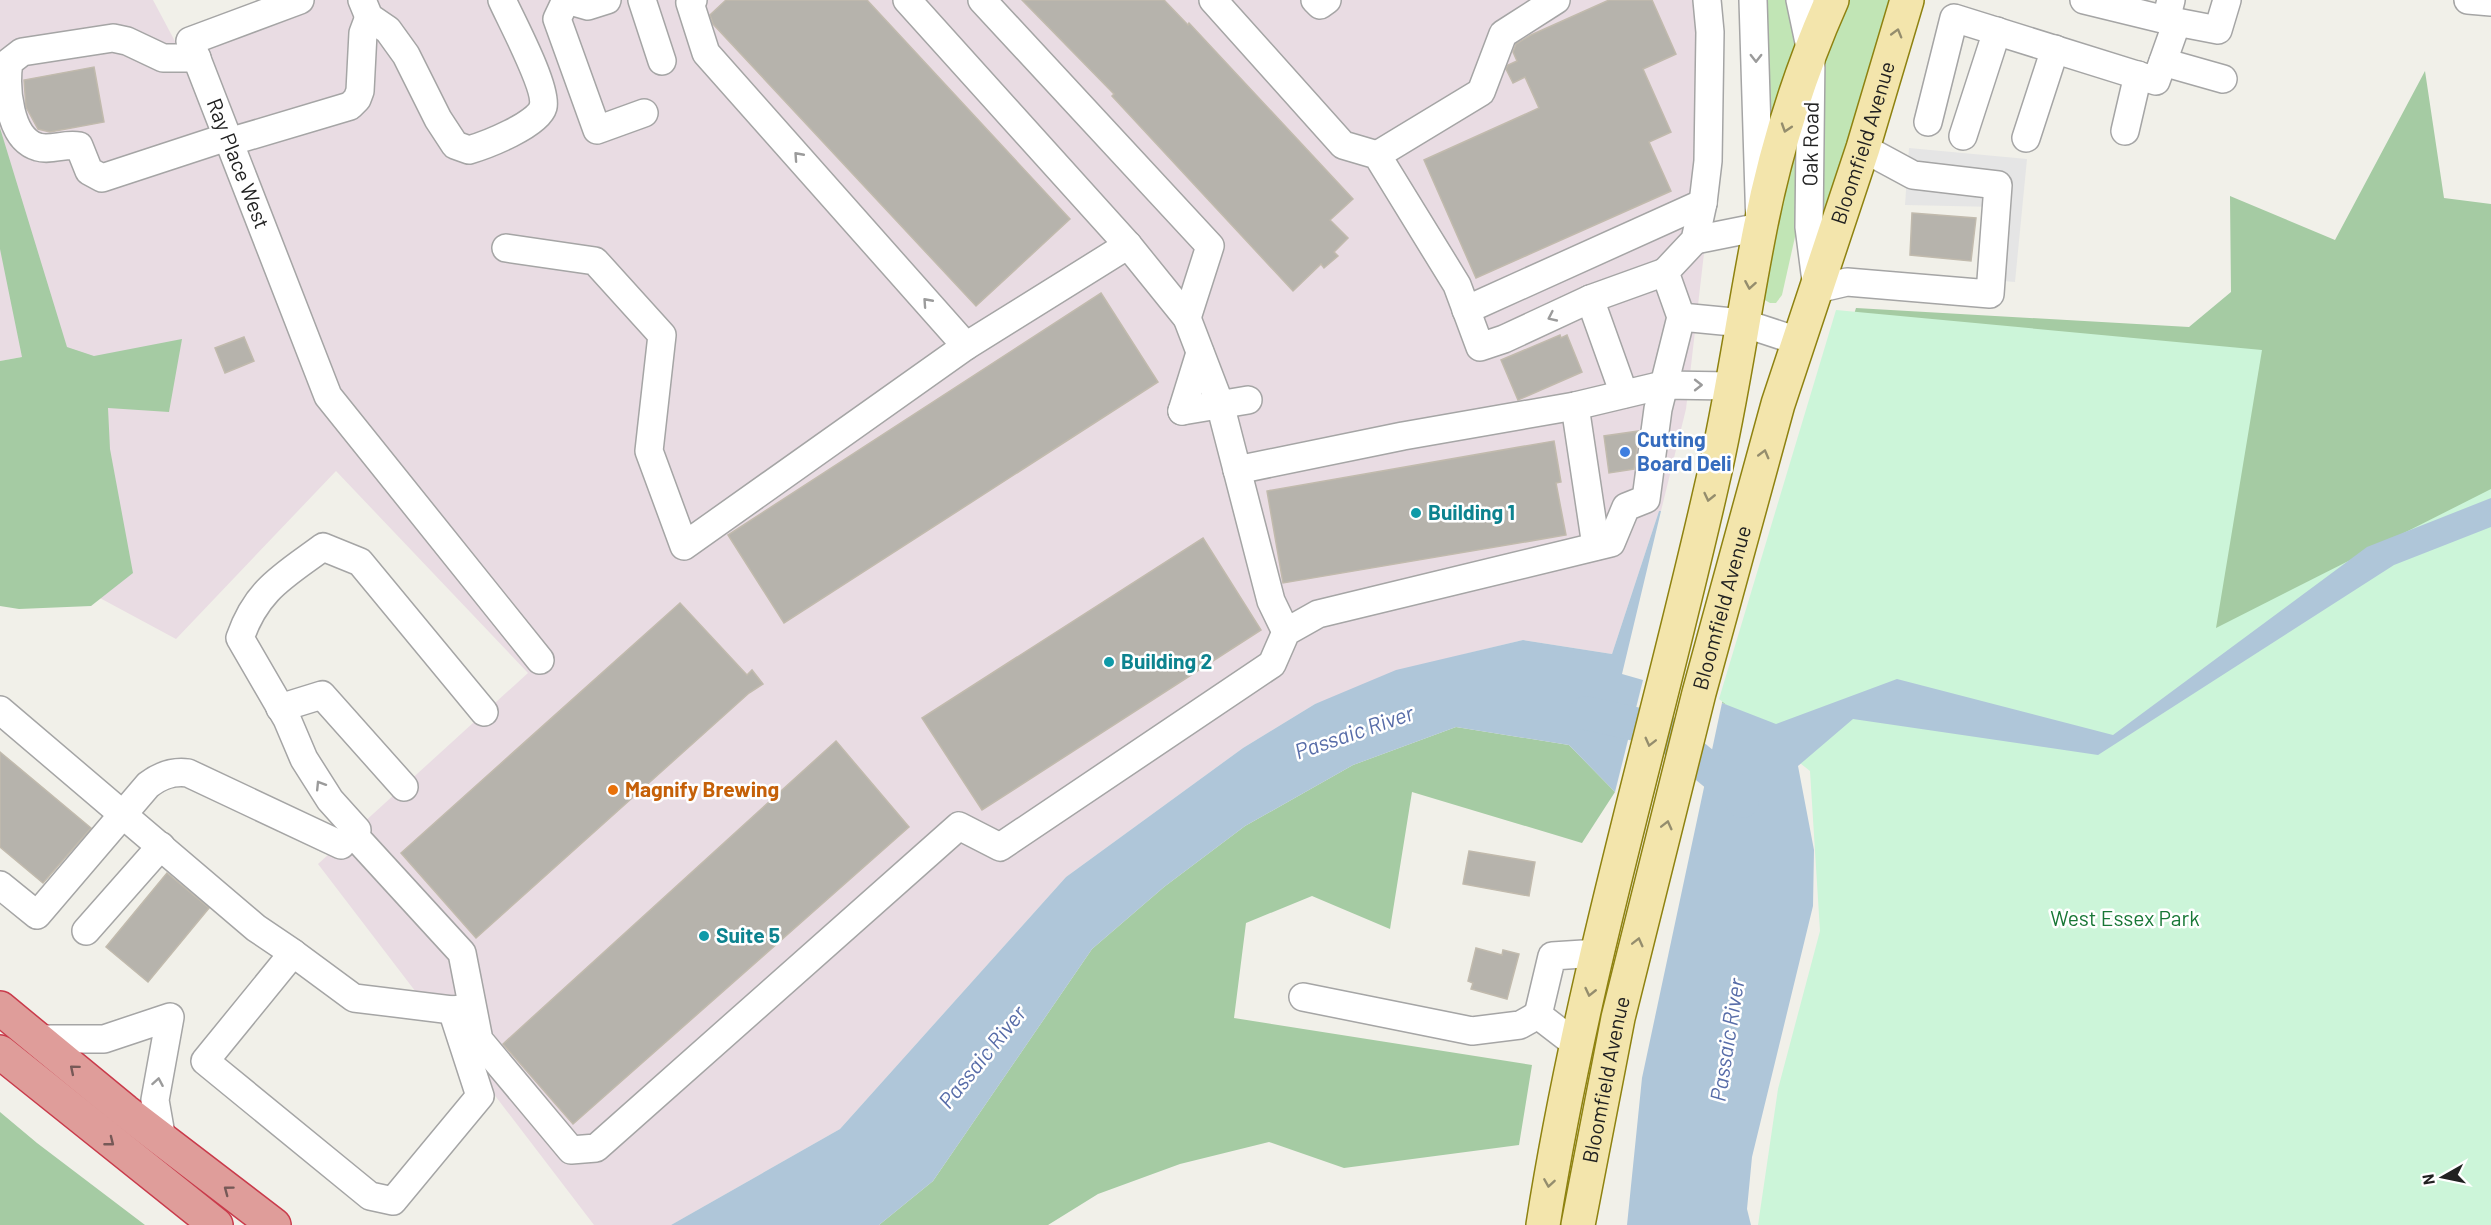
<svg xmlns="http://www.w3.org/2000/svg" width="2491" height="1225" font-family="Barlow,sans-serif">
  <style>
    .industrial { fill: #e9dce3 }
    .grass { fill: #c1e5b5 }
    .forest { fill: #a5cba3 }
    .park { fill: #ccf5d9 }
    .parking { fill: #e5e5e5 }
    .water { fill: #afc6d9 }
    .lines { fill: none; stroke-linecap: round; stroke-linejoin: round }
    .river { stroke: #afc6d9; stroke-width: 34 }
    .building { fill: #b6b3ac; stroke: #c1baad; stroke-width: 1.5 }
    .minor-casing { stroke: #a5a5a5; stroke-width: 30 }
    .major-casing { stroke: #8e8210; stroke-width: 36 }
    .highway-casing { stroke: #c93b4b; stroke-width: 36 }
    .minor { stroke: #fff; stroke-width: 27 }
    .major { stroke: #f3e5ac; stroke-width: 33 }
    .highway { stroke: #df9d9a; stroke-width: 33 }
    .oneway { stroke: #948d6d }
    .oneway2 { stroke: #9b9b9b }
    .oneway3 { stroke: #765957 }
    .shop-dot { fill: #3f7fe0; stroke: #fff; stroke-width: 2 }
    .culture-dot { fill: #0f9aa8; stroke: #fff; stroke-width: 2 }
    .food-dot { fill: #e8710a; stroke: #fff; stroke-width: 2 }
    .labels { text-anchor: middle; stroke-width: 5; stroke-linejoin: round; paint-order: stroke }
    .street-label { font-size: 21px; fill: #212121; stroke: #fff }
    .shop-label { font-size: 21px; font-weight: bold; fill: #366cbe; stroke: #fff; text-anchor: start }
    .culture-label { font-size: 21px; font-weight: bold; fill: #0d838f; stroke: #fff; text-anchor: start }
    .food-label { font-size: 21px; font-weight: bold; fill: #c56008; stroke: #fff; text-anchor: start }
    .park-label { font-size: 21px; fill: #187736; stroke: #fff }
    .water-label { font-size: 22px; font-style: italic; fill: #576ca8; stroke: #fff }
  </style>
  <rect width="100%" height="100%" fill="#f1f0e9"/>
  <path class="industrial" d="M0,0h153l25,47 122,-47h1415v158l-29,251 -25,102h-2l-47,143 -89,-14 -58,14 -150,50 -72,44 -177,129 -226,252 -169,96h-77l-276,-361 210,-191 -192,-202 -160,168 -78,-42 -50,-245 -48,9z"/>
  <g class="grass">
    <path d="M1765,0h24l7,46 -27,89z"/>
    <path d="M1845,0h49l-72,225 -3,-141 10,-46z"/>
    <path d="M1797,153v75l-15,67 -6,8h-6l-7,-4 10,-72 20,-73z"/>
  </g>
  <g class="forest">
    <path d="M2425,71l19,127 47,6v294l-378,237 -337,-11 -54,-21 110,-318 24,-77 333,19 42,-35 -1,-96 105,44z"/>
    <path d="M0,128l67,219 27,9 88,-17 -13,73 -61,-4 2,41 23,124 -42,33 -72,3 -19,-3v-245l22,-4 -22,-108z"/>
    <path d="M1456,727l113,18 46,47 -33,51 -170,-51 -22,137 -78,-33 -66,27 -12,95 298,47 -13,80 -175,23 -75,-26 -89,22 -82,30 -50,31h-169l54,-44 159,-232 72,-62 81,-61 108,-61z"/>
    <path d="M0,1112l37,31 108,82h-145z"/>
  </g>
  <path class="park" d="M1836,310l426,40 -46,278 275,-139v736h-733l20,-136 42,-158 -10,-160 -91,-72z"/>
  <path class="parking" d="M1909,148l118,11 -12,123 -24,-2 5,-73 -91,-2z"/>
  <g class="water">
    <path d="M2491,498v29l-97,38 -296,190 -245,-36 -55,47 16,84 -1,56 -61,251 -5,52 4,16h-124l15,-147 80,-375 54,21 121,-45 216,56 254,-188z"/>
    <path d="M1659,511h2l-39,163 21,6 -28,112 -46,-47 -113,-18 -103,38 -108,61 -81,61 -72,62 -159,232 -54,44h-208l169,-96 226,-252 177,-129 72,-44 81,-34 127,-30 89,14z"/>
  </g>
  <g class="lines">
    <path class="river" d="M1586,713l76,17 80,66v5"/>
  </g>
  <g class="building">
    <path d="M726,0h141l203,219 -94,87 -263,-282 -3,-9z"/>
    <path d="M1022,0h142l24,25 1,-2 164,176 -23,21 18,18 -14,14 4,4 -14,12 -3,-4 -28,27 -181,-195 2,-2z"/>
    <path d="M1609,0h43l24,54 -33,15 28,63 -22,10 22,49 -195,87 -52,-118 115,-52 -14,-31 -12,6 -7,-14 2,-4 9,-4 -4,-9 3,-8 15,-9z"/>
    <path d="M94,67l10,55 -54,10 -12,-3 -12,-22 -2,-27z"/>
    <path d="M1912,213l64,5 -5,43 -61,-6z"/>
    <path d="M1101,293l57,89 -374,241 -56,-88z"/>
    <path d="M1560,335l1,3 6,-3 15,37 -64,28 -17,-40z"/>
    <path d="M244,337l10,24 -29,12 -10,-25z"/>
    <path d="M1639,431l-5,38 -25,4 -5,-37z"/>
    <path d="M1554,441l7,41 -5,1 10,52 -283,48 -16,-92z"/>
    <path d="M1203,538l58,92 -279,180 -60,-92z"/>
    <path d="M680,603l67,72 5,-5 11,14 -14,9 -273,245 -75,-85z"/>
    <path d="M836,741l73,86 -336,297 -70,-80z"/>
    <path d="M0,752l91,76 -48,55 -43,-36z"/>
    <path d="M1469,851l66,11 -6,34 -66,-12z"/>
    <path d="M167,873l42,35 -61,74 -42,-35z"/>
    <path d="M1476,948l26,7 1,-5 16,4 -12,45 -36,-10 2,-6 -5,-2z"/>
  </g>
  <g class="lines">
    <g class="minor-casing">
      <g id="minor">
        <path id="s1" d="M300,0l-110,41 138,355 212,264"/>
        <path d="M362,0l7,17 19,13 18,25 32,64 17,26 14,5c17,-5 69,-25 74,-43 5,-18 -32,-87 -41,-107"/>
        <path d="M566,0l-9,19 40,111 47,-17"/>
        <path d="M567,0l21,6 19,-6"/>
        <path d="M642,0l20,61"/>
        <path d="M693,0l-3,3 16,50 260,293"/>
        <path d="M907,0l221,245 59,73 33,86 51,197 15,31"/>
        <path d="M982,0l228,246 -23,72"/>
        <path d="M1213,0l130,145 34,10 80,130 23,62 24,-8 86,-40 75,-27"/>
        <path d="M1315,0l5,5 7,-5"/>
        <path d="M1800,0l11,52 -2,175 8,62 30,-7 143,12 8,-109 -85,-10 -50,-27"/>
        <path d="M2084,0l82,20"/>
        <path d="M2171,0l-5,20 52,10 9,-30"/>
        <path d="M2468,0l23,2"/>
        <path d="M197,58h-34l-36,-17 -14,-3 -91,14 -13,10c-4,25 0,77 29,85 13,4 27,-4 41,-1l10,25 13,7 125,-41"/>
        <path d="M2163,62l60,17"/>
        <path d="M1928,122l26,-104 202,63 21,-59"/>
        <path d="M2125,131l13,-56"/>
        <path d="M1963,136l34,-105"/>
        <path d="M2026,138l29,-89"/>
        <path d="M229,142l121,-36 7,-7 3,-8 3,-58 6,-16"/>
        <path d="M1377,155l104,-63 22,-58 53,-34"/>
        <path d="M1695,240l65,-13 -7,-227"/>
        <path d="M506,248l89,13 67,74 -13,116 35,95 282,-200 162,-101"/>
        <path d="M1590,299l34,95"/>
        <path d="M1466,310l237,-107"/>
        <path d="M1681,317l62,6 55,18"/>
        <path d="M1575,406l21,140"/>
        <path d="M1182,411l66,-11"/>
        <path d="M1182,411l18,-58"/>
        <path d="M1237,470l166,-34 172,-30 88,-21 69,1"/>
        <path d="M280,708l42,-13 82,92"/>
        <path d="M0,710l256,218 37,25 -88,108 165,135 23,5 87,-105 -28,-86 20,-2"/>
        <path d="M357,830l-27,-30 -26,-41 -17,-40 -47,-81c17,-49 44,-62 83,-91l37,15 124,150"/>
        <path d="M353,834l109,119 17,87 92,110 25,-2 363,-322 41,21 272,-183 14,-32 32,-18 293,-71 15,-36 20,-8 12,-90 23,-92 -16,-45 30,-32 8,-37 5,-42 2,-129 -3,-32"/>
        <path d="M0,885l37,30 111,-130c13,-10 25,-14 40,-12l153,72"/>
        <path d="M86,931l75,-85"/>
        <path d="M293,953l61,45 98,12"/>
        <path d="M1303,997l169,34 48,-6 18,-10"/>
        <path d="M38,1039h66l66,-22 -15,83 7,40"/>
        <path d="M1577,1045l-39,-30 14,-59 47,-3"/>
      </g>
    </g>
    <g class="major-casing">
      <g id="major">
        <path d="M1543,1225c39,-250 113,-494 169,-741 20,-84 31,-170 48,-255 15,-77 40,-157 72,-229"/>
        <path id="s2" d="M1578,1225l40,-207 81,-325 79,-289 85,-256 44,-148"/>
      </g>
    </g>
    <g class="highway-casing">
      <g id="highway">
        <path d="M0,1008l125,103 149,114"/>
        <path d="M0,1052l216,173"/>
      </g>
    </g>
    <use href="#minor" class="minor"/>
    <use href="#major" class="major"/>
    <use href="#highway" class="highway"/>
  </g>
  <defs><path id="oneway-chevron" d="M-2-3.5L2.5 0L-2 3.5" fill="none" stroke-width="1.6" stroke-linecap="round" stroke-linejoin="round" transform="scale(1.5)"/></defs>
  <g class="oneway">
    <use href="#oneway-chevron" transform="translate(1897 33) rotate(-74)"/>
    <use href="#oneway-chevron" transform="translate(1786 128) rotate(108)"/>
    <use href="#oneway-chevron" transform="translate(1750 285) rotate(100)"/>
    <use href="#oneway-chevron" transform="translate(1764 454) rotate(-75)"/>
    <use href="#oneway-chevron" transform="translate(1709 497) rotate(103)"/>
    <use href="#oneway-chevron" transform="translate(1650 742) rotate(104)"/>
    <use href="#oneway-chevron" transform="translate(1667 825) rotate(-76)"/>
    <use href="#oneway-chevron" transform="translate(1638 942) rotate(-76)"/>
    <use href="#oneway-chevron" transform="translate(1590 992) rotate(103)"/>
    <use href="#oneway-chevron" transform="translate(1549 1183) rotate(99)"/>
  </g>
  <g class="oneway2">
    <use href="#oneway-chevron" transform="translate(1756 58) rotate(90)"/>
    <use href="#oneway-chevron" transform="translate(798 156) rotate(-132)"/>
    <use href="#oneway-chevron" transform="translate(927 302) rotate(-132)"/>
    <use href="#oneway-chevron" transform="translate(1552 317) rotate(155)"/>
    <use href="#oneway-chevron" transform="translate(1698 385)"/>
    <use href="#oneway-chevron" transform="translate(320 785) rotate(-122)"/>
    <use href="#oneway-chevron" transform="translate(158 1082) rotate(-80)"/>
  </g>
  <g class="oneway3">
    <use href="#oneway-chevron" transform="translate(74 1069) rotate(-140)"/>
    <use href="#oneway-chevron" transform="translate(110 1142) rotate(38)"/>
    <use href="#oneway-chevron" transform="translate(228 1190) rotate(-143)"/>
  </g>
  <circle class="shop-dot" cx="1625" cy="452" r="6"/>
  <g class="culture-dot">
    <circle cx="1416" cy="513" r="6"/>
    <circle cx="1109" cy="662" r="6"/>
    <circle cx="704" cy="936" r="6"/>
  </g>
  <circle class="food-dot" cx="613" cy="790" r="6"/>
  <g class="labels">
    <g class="street-label">
      <text dy="7" stroke="none"><textPath href="#s2" startOffset="1120">Bloomfield Avenue</textPath></text>
      <text transform="translate(1811 144) rotate(-89)" y="7">Oak Road</text>
      <text dy="7" stroke="none"><textPath href="#s1" startOffset="249">Ray Place West</textPath></text>
      <text dy="7" stroke="none"><textPath href="#s2" startOffset="634">Bloomfield Avenue</textPath></text>
      <text dy="7" stroke="none"><textPath href="#s2" startOffset="148">Bloomfield Avenue</textPath></text>
    </g>
    <g class="shop-label">
      <text x="1637" y="447">Cutting<tspan x="1637" dy="24">Board Deli</tspan></text>
    </g>
    <g class="culture-label">
      <text x="1428" y="520">Building 1</text>
      <text x="1121" y="669">Building 2</text>
      <text x="716" y="943">Suite 5</text>
    </g>
    <g class="food-label">
      <text x="625" y="797">Magnify Brewing</text>
    </g>
    <g class="park-label">
      <text x="2125" y="926">West Essex Park</text>
    </g>
    <g class="water-label">
      <text transform="translate(1354 732) rotate(-19)" y="8">Passaic River</text>
      <text transform="translate(1727 1040) rotate(-81)" y="8">Passaic River</text>
      <text transform="translate(982 1057) rotate(-51)" y="8">Passaic River</text>
    </g>
  </g>
  <g transform="translate(2443 1177) rotate(261)" stroke="#ffffff" stroke-width="4.5" paint-order="stroke">
  <path d="M0-4.5L10 22L0 15L-10 22Z" fill="#212121"/>
  <text y="-9" font-size="16" font-weight="bold" text-anchor="middle" fill="#212121">N</text>
  </g>
</svg>
